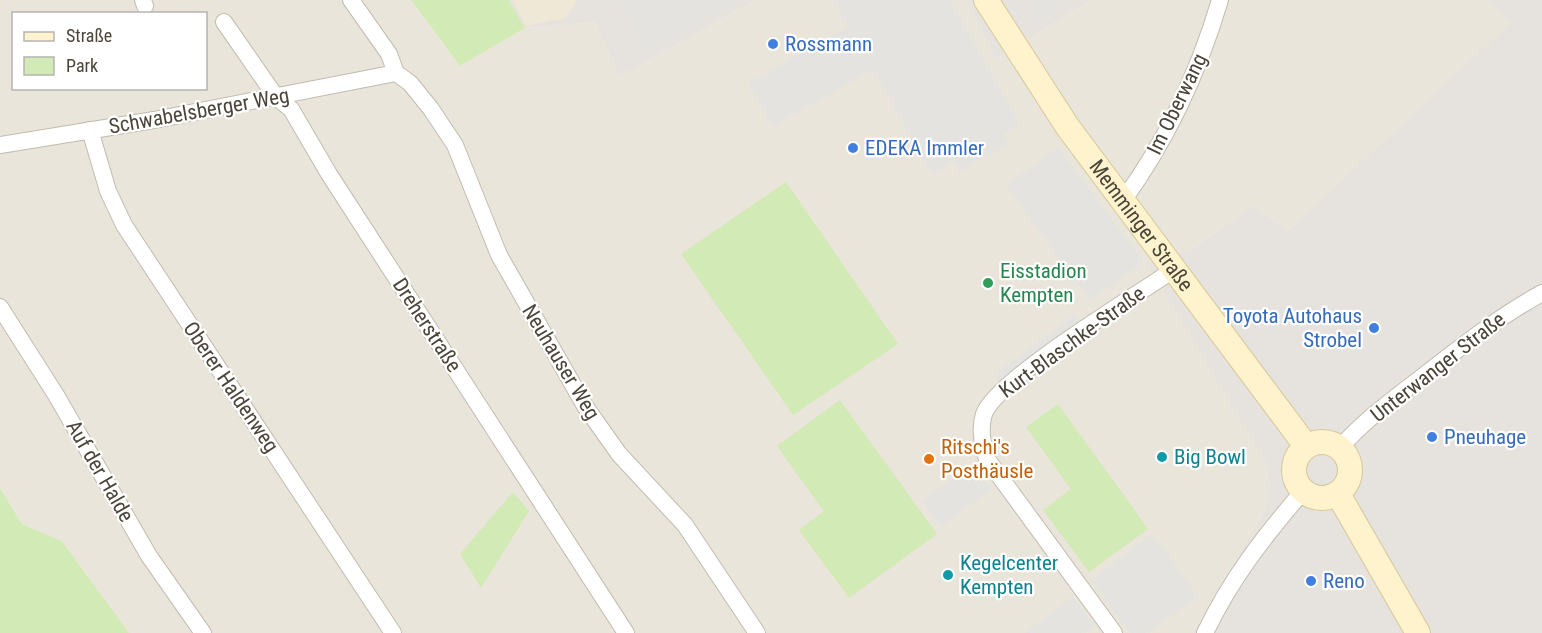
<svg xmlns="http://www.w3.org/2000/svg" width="1542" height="633" font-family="'Roboto Condensed',sans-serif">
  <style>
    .residential { fill: #eae5da; fill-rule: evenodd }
    .industrial { fill: #e6e2dd }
    .education { fill: #efe8d6 }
    .green { fill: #d2eab5 }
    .parking { fill: #e5e3e0 }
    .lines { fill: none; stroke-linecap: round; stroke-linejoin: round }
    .minor-casing { stroke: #c2bbae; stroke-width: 18 }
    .secondary-casing { stroke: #d6c79b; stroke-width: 26 }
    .minor { stroke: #fff; stroke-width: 16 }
    .secondary { stroke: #fff3cd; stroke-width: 24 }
    .shop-dot { fill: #3f7fe0; stroke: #fff; stroke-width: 2 }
    .leisure-dot { fill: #2e9e5b; stroke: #fff; stroke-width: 2 }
    .culture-dot { fill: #0f9aa8; stroke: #fff; stroke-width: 2 }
    .food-dot { fill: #e8710a; stroke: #fff; stroke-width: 2 }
    .labels { text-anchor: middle; stroke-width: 4.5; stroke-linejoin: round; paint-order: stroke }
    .shop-label { font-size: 21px; fill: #366cbe; stroke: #fff; text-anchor: start }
    .street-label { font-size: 21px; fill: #4b4439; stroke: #fff }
    .leisure-label { font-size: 21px; fill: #27864d; stroke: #fff; text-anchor: start }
    .food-label { font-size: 21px; fill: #c56008; stroke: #fff; text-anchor: start }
    .culture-label { font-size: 21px; fill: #0d838f; stroke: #fff; text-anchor: start }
  </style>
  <rect width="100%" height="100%" fill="#f6f3ec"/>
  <path class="residential" d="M0,0h411l49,66 65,-38 70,-6 24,55 137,-77h209l31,59 96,-59h396l23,24 -224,207 -33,-26 -62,44 -44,14 120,204 -2,41 -73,125h-1064l-67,-92 -40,-17 -22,-36zM14,14h192v74h-192z"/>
  <g class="industrial">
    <path d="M509,0h247l-137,77 -24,-55 -70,6z"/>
    <path d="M965,0h127l-96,59z"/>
    <path d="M1488,0h54v633h-349l73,-125 2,-41 -121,-204 45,-14 62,-44 33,26 223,-207z"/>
  </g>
  <path class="education" d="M512,0h66l-13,18 -39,8z"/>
  <g class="green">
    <path d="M411,0h98l16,28 -65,38z"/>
    <path d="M786,182l112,162 -105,71 -112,-161z"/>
    <path d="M840,400l97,134 -88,64 -50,-68 25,-19 -47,-65z"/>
    <path d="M1058,404l90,125 -59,43 -46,-62 28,-21 -45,-62z"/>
    <path d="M0,488l22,36 40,17 67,92h-129z"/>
    <path d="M513,492l16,19 -48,77 -21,-34z"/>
  </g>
  <g class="parking">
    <path d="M617,0h126l-97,54z"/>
    <path d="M834,0h116l70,124 -16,10 5,10 -50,28 -6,-10 -21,12 -59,-104 -100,56 -25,-43 100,-56z"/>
    <path d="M1039,0h30l-8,11 -13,11 -15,1 -2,-15z"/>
    <path d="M1058,147l86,115 -54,39 -84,-116z"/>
    <path d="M1075,314l8,11 -85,62 -2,-14z"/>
    <path d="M972,464l19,25 -50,38 -19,-26z"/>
    <path d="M1152,534l46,62 -51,37h-17l-39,-53z"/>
    <path d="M1073,597l21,28 -11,8h-58z"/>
  </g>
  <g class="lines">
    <g class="minor-casing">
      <g id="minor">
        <path d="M143,0l2,6"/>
        <path d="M351,0l38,54 7,19 14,10 21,26 24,36 44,110 86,151 34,48 66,71 72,108"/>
        <path d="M224,22l52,75 15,12 38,65 297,459"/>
        <path d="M90,130l18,61 16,34 269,408"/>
        <path d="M0,145l154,-25 242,-47"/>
        <path d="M1122,202c46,-63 76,-128 98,-202"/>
        <path d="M0,307l56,88 93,161 54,77"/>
        <path d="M1339,449c27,-31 60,-54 92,-79 36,-28 71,-55 111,-77"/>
        <path d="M1114,633l-127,-174c-4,-14 -8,-30 -3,-45 13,-35 152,-118 189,-144"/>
        <path d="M1205,633c27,-56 58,-95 98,-142"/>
      </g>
    </g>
    <g class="secondary-casing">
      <g id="secondary">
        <path id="s1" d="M986,0l81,126 239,320"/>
        <circle cx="1322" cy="470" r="28"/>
        <path d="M1338,494l80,139"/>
      </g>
    </g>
    <use href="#minor" class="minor"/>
    <use href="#secondary" class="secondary"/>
  </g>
  <g class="shop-dot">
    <circle cx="773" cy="44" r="6"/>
    <circle cx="853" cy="148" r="6"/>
    <circle cx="1374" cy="328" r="6"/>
    <circle cx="1432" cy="437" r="6"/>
    <circle cx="1311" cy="581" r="6"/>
  </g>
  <circle class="leisure-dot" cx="988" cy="283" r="6"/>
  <g class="culture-dot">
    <circle cx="1162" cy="457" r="6"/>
    <circle cx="948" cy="575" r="6"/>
  </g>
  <circle class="food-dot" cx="929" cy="459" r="6"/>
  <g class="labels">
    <g class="shop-label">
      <text x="785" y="51">Rossmann</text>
      <text x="865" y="155">EDEKA Immler</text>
      <text x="1362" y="323" text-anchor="end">Toyota Autohaus<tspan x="1362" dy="24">Strobel</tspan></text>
      <text x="1444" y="444">Pneuhage</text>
      <text x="1323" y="588">Reno</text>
    </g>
    <g class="street-label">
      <text transform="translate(1177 104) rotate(-64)" y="7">Im Oberwang</text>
      <text transform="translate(199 111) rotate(-10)" y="7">Schwabelsberger Weg</text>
      <text dy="7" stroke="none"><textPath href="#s1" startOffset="274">Memminger Straße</textPath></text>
      <text transform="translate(427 325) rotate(57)" y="7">Dreherstraße</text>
      <text transform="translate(1072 342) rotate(-36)" y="7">Kurt-Blaschke-Straße</text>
      <text transform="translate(561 362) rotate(59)" y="7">Neuhauser Weg</text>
      <text transform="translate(1438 367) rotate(-38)" y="7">Unterwanger Straße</text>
      <text transform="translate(231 387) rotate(56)" y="7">Oberer Haldenweg</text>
      <text transform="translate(100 471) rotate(60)" y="7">Auf der Halde</text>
    </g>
    <g class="leisure-label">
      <text x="1000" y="278">Eisstadion<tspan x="1000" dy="24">Kempten</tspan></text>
    </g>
    <g class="food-label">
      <text x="941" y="454">Ritschi's<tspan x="941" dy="24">Posthäusle</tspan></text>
    </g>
    <g class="culture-label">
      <text x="1174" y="464">Big Bowl</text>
      <text x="960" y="570">Kegelcenter<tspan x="960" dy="24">Kempten</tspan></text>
    </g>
  </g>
  <rect x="12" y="12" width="195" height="78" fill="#ffffff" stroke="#b7b4b0" stroke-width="1.5"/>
  <rect x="24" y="32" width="30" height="9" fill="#fff3cd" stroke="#b7b4b0" stroke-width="1.5"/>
  <text x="66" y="42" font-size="18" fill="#4b4439">Straße</text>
  <rect x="24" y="57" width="30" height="18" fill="#d2eab5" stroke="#b7b4b0" stroke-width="1.5"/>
  <text x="66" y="72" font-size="18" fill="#4b4439">Park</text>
</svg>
